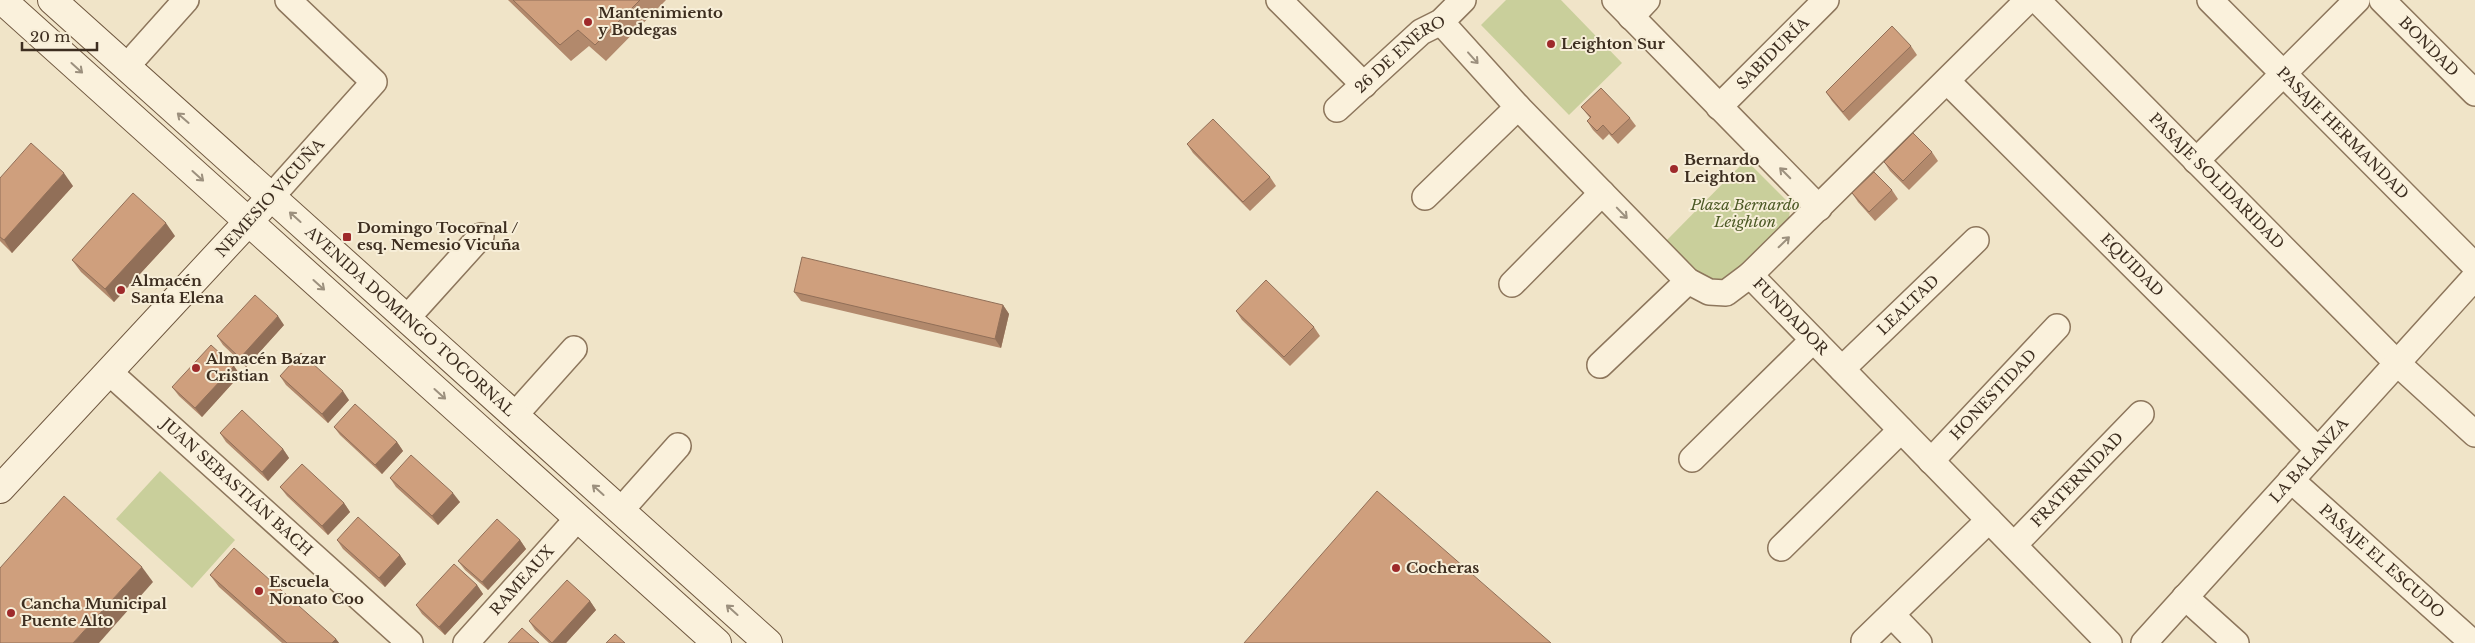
<svg xmlns="http://www.w3.org/2000/svg" width="2475" height="643" font-family="'Libre Baskerville',serif">
  <style>
    .green { fill: #c9cf9b }
    .lines { fill: none; stroke-linecap: round; stroke-linejoin: round }
    .street-casing { stroke: #8d765c; stroke-width: 28 }
    .secondary-casing { stroke: #6f573f; stroke-width: 30 }
    .street { stroke: #faf1dc; stroke-width: 25 }
    .secondary { stroke: #faf1dc; stroke-width: 28 }
    .wall { fill: #b2896c }
    .shaded-wall { fill: #916f58 }
    .building { fill: #cf9f7d; stroke: #916f58 }
    .oneway { stroke: #9c907e }
    .poi-dot { fill: #9e2a2b; stroke: #f7eed8; stroke-width: 2 }
    .labels { text-anchor: middle; stroke-width: 4; stroke-linejoin: round; paint-order: stroke }
    .poi-label { font-size: 15px; font-weight: bold; fill: #3d2e20; stroke: #f7eed8; text-anchor: start }
    .street-label { font-size: 15px; fill: #3d2e20; stroke: #f7eed8 }
    .park-label { font-size: 15px; font-style: italic; fill: #4d5a26; stroke: #f7eed8 }
  </style>
  <rect width="100%" height="100%" fill="#f0e4c8"/>
  <g class="green">
    <path d="M1506,0h55l61,63 -53,52 -88,-90z"/>
    <path d="M1746,160l44,44 -1,18 -63,62h-21l-41,-41z"/>
    <path d="M160,471l75,69 -43,48 -76,-69z"/>
  </g>
  <g class="lines">
    <g class="street-casing">
      <g id="street">
        <path d="M1279,0l85,85"/>
        <path d="M1615,0l204,208"/>
        <path id="s1" d="M2037,0l360,363 78,71"/>
        <path id="s2" d="M2210,0l265,266"/>
        <path id="s3" d="M2382,0l93,93"/>
        <path d="M1631,17l16,-17"/>
        <path d="M1441,22l77,85 170,174 21,11 17,1 24,-18 278,-275"/>
        <path d="M126,67l60,-67"/>
        <path id="s4" d="M1947,81l371,369"/>
        <path id="s5" d="M1719,107l107,-107"/>
        <path id="s6" d="M1337,109l84,-77 20,-10 22,-22"/>
        <path d="M2196,161l161,-161"/>
        <path d="M272,196l102,-114 -86,-82"/>
        <path d="M1425,197l93,-90"/>
        <path id="s7" d="M1750,275l359,368"/>
        <path d="M1512,284l90,-91"/>
        <path d="M407,318l74,-82"/>
        <path d="M1600,365l88,-84"/>
        <path id="s8" d="M1842,369l134,-129"/>
        <path id="s9" d="M109,372l301,271"/>
        <path d="M515,415l59,-66"/>
        <path d="M1692,459l121,-119"/>
        <path id="s10" d="M1931,461l126,-134"/>
        <path id="s11" d="M2291,480l182,163"/>
        <path d="M621,510l57,-64"/>
        <path id="s12" d="M2014,545l127,-131"/>
        <path d="M1781,548l120,-118"/>
        <path d="M2185,597l51,46"/>
        <path d="M1892,615l27,28"/>
        <path d="M1864,641l125,-121"/>
        <path id="s13" d="M466,643l112,-125"/>
        <path id="s14" d="M2144,643l331,-366"/>
      </g>
    </g>
    <g class="secondary-casing">
      <g id="secondary">
        <path d="M2,0l715,643"/>
        <path id="s15" d="M52,0l716,643"/>
        <path d="M0,489l261,-281"/>
      </g>
    </g>
    <use href="#street" class="street"/>
    <use href="#secondary" class="secondary"/>
  </g>
  <g class="wall">
    <path d="M508,0h158l-60,61 -17,-15 -18,15z"/>
    <path d="M1911,46l6,9 -68,66 -17,-20 -6,-9z"/>
    <path d="M1581,107l49,11 6,8 -18,18 -9,-10 -6,6 -10,-10 -6,-9 3,-3z"/>
    <path d="M1187,144l83,33 6,9 -26,25 -57,-58z"/>
    <path d="M1932,152l6,9 -29,29 -19,-19 -6,-9z"/>
    <path d="M0,178l73,8 -61,67 -12,-12z"/>
    <path d="M1892,190l6,9 -23,22 -17,-19 -6,-9z"/>
    <path d="M175,236l-61,66 -33,-30 -9,-12z"/>
    <path d="M794,292l209,13 6,9 -8,34 -200,-47z"/>
    <path d="M1236,311l78,16 6,9 -30,30 -48,-46z"/>
    <path d="M284,325l-38,42 -23,-22 -6,-9z"/>
    <path d="M234,366l6,9 -38,42 -23,-21 -7,-9z"/>
    <path d="M280,376l69,24 -21,23 -42,-38z"/>
    <path d="M334,427l63,15 6,9 -21,23 -42,-39z"/>
    <path d="M220,433l63,16 6,9 -21,23 -42,-39z"/>
    <path d="M390,478l70,24 -22,23 -42,-38z"/>
    <path d="M280,487l64,16 6,9 -22,23 -41,-39z"/>
    <path d="M337,540l63,15 6,9 -21,23 -42,-38z"/>
    <path d="M520,540l6,9 -38,41 -23,-20 -7,-9z"/>
    <path d="M210,575l126,64 3,4h-57l-63,-56z"/>
    <path d="M477,585l6,9 -38,41 -23,-21 -6,-9z"/>
    <path d="M590,601l6,9 -30,33h-17l-14,-13 -6,-9z"/>
  </g>
  <g class="shaded-wall">
    <path d="M64,173l9,13 -61,67 -8,-13z"/>
    <path d="M166,223l9,13 -61,66 -9,-13z"/>
    <path d="M1003,305l6,9 -8,34 -6,-9z"/>
    <path d="M278,316l6,9 -38,42 -6,-9z"/>
    <path d="M234,366l6,9 -38,42 -7,-9z"/>
    <path d="M343,391l6,9 -21,23 -6,-9z"/>
    <path d="M397,442l6,9 -21,23 -7,-9z"/>
    <path d="M283,449l6,9 -21,23 -6,-9z"/>
    <path d="M453,493l7,9 -22,23 -6,-9z"/>
    <path d="M344,503l6,9 -22,23 -6,-9z"/>
    <path d="M520,540l6,9 -38,41 -6,-8z"/>
    <path d="M400,555l6,9 -21,23 -6,-9z"/>
    <path d="M142,567l11,15 -54,61h-26z"/>
    <path d="M477,585l6,9 -38,41 -6,-8z"/>
    <path d="M590,601l6,9 -30,33h-14z"/>
    <path d="M336,639l3,4h-7z"/>
  </g>
  <g class="building">
    <path d="M513,0h127l-45,45 -17,-15 -18,15z"/>
    <path d="M1892,26l19,20 -68,66 -17,-20z"/>
    <path d="M1601,88l29,30 -18,17 -9,-10 -6,6 -10,-10 4,-4 -10,-10z"/>
    <path d="M1213,119l57,58 -27,25 -56,-58z"/>
    <path d="M1913,133l19,19 -29,29 -19,-19z"/>
    <path d="M31,143l33,30 -60,67 -4,-3v-59z"/>
    <path d="M1874,172l18,18 -23,22 -17,-19z"/>
    <path d="M133,193l33,30 -61,66 -33,-29z"/>
    <path d="M802,257l201,48 -8,34 -201,-47z"/>
    <path d="M1266,280l48,47 -30,30 -48,-46z"/>
    <path d="M255,295l23,21 -38,42 -23,-22z"/>
    <path d="M211,345l23,21 -39,42 -23,-21z"/>
    <path d="M301,353l42,38 -21,23 -42,-38z"/>
    <path d="M355,404l42,38 -22,23 -41,-38z"/>
    <path d="M242,410l41,39 -21,23 -42,-39z"/>
    <path d="M411,455l42,38 -21,23 -42,-38z"/>
    <path d="M302,464l42,39 -22,23 -42,-39z"/>
    <path d="M1377,491l174,152h-307z"/>
    <path d="M64,496l78,71 -69,76h-73v-75z"/>
    <path d="M358,517l42,38 -21,23 -42,-38z"/>
    <path d="M497,519l23,21 -38,42 -24,-21z"/>
    <path d="M234,548l102,91 -4,4h-45l-77,-68z"/>
    <path d="M454,564l23,21 -38,42 -23,-22z"/>
    <path d="M567,580l23,21 -38,42 -23,-22z"/>
    <path d="M522,628l17,15h-31z"/>
    <path d="M615,634l10,9h-19z"/>
  </g>
  <defs><path id="oneway-shaft" d="M-6 0H5M1.5-3L5.5 0L1.5 3" fill="none" stroke-width="1.6" stroke-linecap="round" stroke-linejoin="round" transform="scale(1.25)"/></defs>
  <g class="oneway">
    <use href="#oneway-shaft" transform="translate(1473 58) rotate(48)"/>
    <use href="#oneway-shaft" transform="translate(77 68) rotate(42)"/>
    <use href="#oneway-shaft" transform="translate(183 118) rotate(-139)"/>
    <use href="#oneway-shaft" transform="translate(1785 173) rotate(-135)"/>
    <use href="#oneway-shaft" transform="translate(198 176) rotate(42)"/>
    <use href="#oneway-shaft" transform="translate(1622 213) rotate(46)"/>
    <use href="#oneway-shaft" transform="translate(295 217) rotate(-138)"/>
    <use href="#oneway-shaft" transform="translate(1784 242) rotate(-44)"/>
    <use href="#oneway-shaft" transform="translate(319 285) rotate(42)"/>
    <use href="#oneway-shaft" transform="translate(440 394) rotate(42)"/>
    <use href="#oneway-shaft" transform="translate(598 490) rotate(-138)"/>
    <use href="#oneway-shaft" transform="translate(732 610) rotate(-138)"/>
  </g>
  <g class="poi-dot">
    <circle cx="588" cy="22" r="5"/>
    <circle cx="1551" cy="44" r="5"/>
    <circle cx="1674" cy="169" r="5"/>
    <rect x="342" y="232" width="10" height="10" rx="2.5"/>
    <circle cx="121" cy="290" r="5"/>
    <circle cx="196" cy="368" r="5"/>
    <circle cx="1396" cy="568" r="5"/>
    <circle cx="259" cy="591" r="5"/>
    <circle cx="11" cy="613" r="5"/>
  </g>
  <g class="labels">
    <g class="poi-label">
      <text x="598" y="18">Mantenimiento<tspan x="598" dy="17">y Bodegas</tspan></text>
      <text x="1561" y="49">Leighton Sur</text>
      <text x="1684" y="165">Bernardo<tspan x="1684" dy="17">Leighton</tspan></text>
      <text x="357" y="233">Domingo Tocornal /<tspan x="357" dy="17">esq. Nemesio Vicuña</tspan></text>
      <text x="131" y="286">Almacén<tspan x="131" dy="17">Santa Elena</tspan></text>
      <text x="206" y="364">Almacén Bazar<tspan x="206" dy="17">Cristian</tspan></text>
      <text x="1406" y="573">Cocheras</text>
      <text x="269" y="587">Escuela<tspan x="269" dy="17">Nonato Coo</tspan></text>
      <text x="21" y="609">Cancha Municipal<tspan x="21" dy="17">Puente Alto</tspan></text>
    </g>
    <g class="street-label">
      <text dy="5" stroke="none"><textPath href="#s3" startOffset="66">BONDAD</textPath></text>
      <text dy="5" stroke="none"><textPath href="#s5" startOffset="76">SABIDURÍA</textPath></text>
      <text dy="5" stroke="none"><textPath href="#s6" startOffset="84">26 DE ENERO</textPath></text>
      <text dy="5" stroke="none"><textPath href="#s2" startOffset="188">PASAJE HERMANDAD</textPath></text>
      <text dy="5" stroke="none"><textPath href="#s1" startOffset="255">PASAJE SOLIDARIDAD</textPath></text>
      <text transform="translate(270 198) rotate(-48)" y="5">NEMESIO VICUÑA</text>
      <text dy="5" stroke="none"><textPath href="#s4" startOffset="261">EQUIDAD</textPath></text>
      <text dy="5" stroke="none"><textPath href="#s8" startOffset="92">LEALTAD</textPath></text>
      <text dy="5" stroke="none"><textPath href="#s7" startOffset="58">FUNDADOR</textPath></text>
      <text dy="5" stroke="none"><textPath href="#s15" startOffset="481">AVENIDA DOMINGO TOCORNAL</textPath></text>
      <text dy="5" stroke="none"><textPath href="#s10" startOffset="91">HONESTIDAD</textPath></text>
      <text dy="5" stroke="none"><textPath href="#s14" startOffset="246">LA BALANZA</textPath></text>
      <text dy="5" stroke="none"><textPath href="#s12" startOffset="91">FRATERNIDAD</textPath></text>
      <text dy="5" stroke="none"><textPath href="#s9" startOffset="172">JUAN SEBASTIÁN BACH</textPath></text>
      <text dy="5" stroke="none"><textPath href="#s11" startOffset="122">PASAJE EL ESCUDO</textPath></text>
      <text dy="5" stroke="none"><textPath href="#s13" startOffset="84">RAMEAUX</textPath></text>
    </g>
    <g class="park-label">
      <text x="1745" y="210">Plaza Bernardo<tspan x="1745" dy="17">Leighton</tspan></text>
    </g>
  </g>
  <path d="M22 42v8h75v-8" fill="none" stroke="#3d2e20" stroke-width="2.5"/>
  <text x="30" y="42" font-size="15" fill="#3d2e20" stroke="#f7eed8" stroke-width="4" paint-order="stroke">20 m</text>
</svg>
